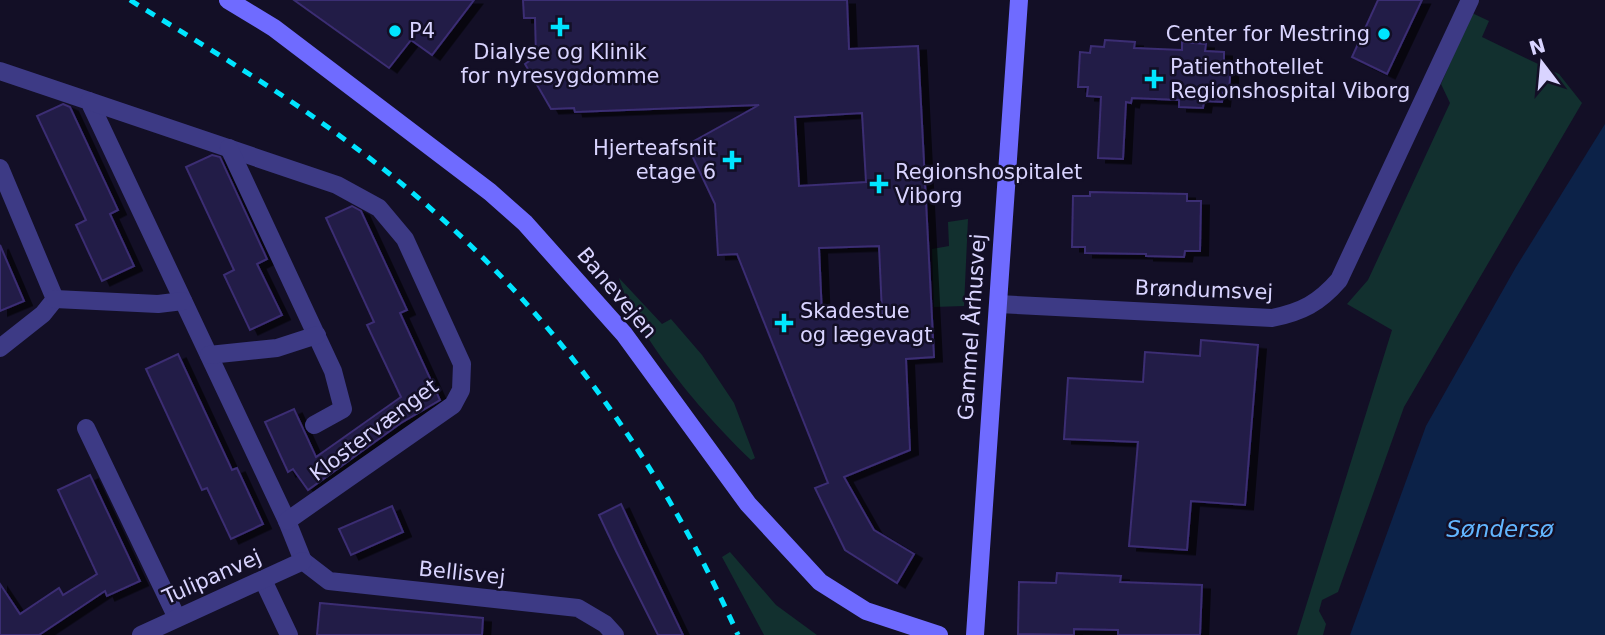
<svg xmlns="http://www.w3.org/2000/svg" width="1605" height="635" font-family="'DejaVu Sans',sans-serif">
  <style>
    .green { fill: #12302f }
    .water { fill: #0c2248 }
    .building { fill: #241b47; stroke: #3b2d73; stroke-width: 2; fill-rule: evenodd; filter: url(#shadow) }
    .lines { fill: none; stroke-linecap: round; stroke-linejoin: round }
    .street { stroke: #3d3a85; stroke-width: 18 }
    .secondary { stroke: #6f6bff; stroke-width: 18 }
    .rail { stroke: #00e5ff; stroke-width: 5; stroke-dasharray: 10 9; stroke-linecap: butt }
    .poi-dot { fill: #00e5ff; stroke: #130f26; stroke-width: 2.5 }
    .labels { text-anchor: middle; stroke-width: 5; stroke-linejoin: round; paint-order: stroke }
    .poi-label { font-size: 21px; fill: #d9d4ff; stroke: #130f26; text-anchor: start }
    .street-label { font-size: 21px; fill: #d9d4ff; stroke: #130f26 }
    .water-label { font-size: 23px; font-style: italic; fill: #62b6ff; stroke: #130f26 }
  </style>
  <defs>
    <filter id="shadow"><feDropShadow dx="8" dy="4.5" stdDeviation="0" flood-color="#0009"/></filter>
  </defs>
  <rect width="100%" height="100%" fill="#130f26"/>
  <g class="green">
    <path d="M1472,13l17,8 -7,16 77,37 23,29 -178,304 -66,185 -16,8 -3,11 7,13 -3,11h-26l95,-305 -45,-26 21,-24 82,-177 -9,-19z"/>
    <path d="M968,219l-4,87 -30,1 -2,-58 17,-3 -1,-24z"/>
    <path d="M619,278l43,46 9,-5 31,36 32,48 21,55 -4,2c-45,-43 -115,-123 -132,-182z"/>
    <path d="M730,552l46,53 41,30h-53l-42,-78z"/>
  </g>
  <path class="water" d="M1605,124v511h-255l76,-209 90,-159z"/>
  <g class="building">
    <path d="M294,0h180l-42,55 -21,-15 -22,28z"/>
    <path d="M523,0h324l2,49 69,-3 16,311 -28,2 4,91 -66,27 30,53 40,24 -17,29 -52,-33 -30,-62 13,-5 -91,-229 -19,1 -3,-51 -28,-59 72,-40 -184,7 -1,-4 -23,1 -26,-45 11,-8 -1,-38h-11zM862,113l4,69 -67,4 -4,-69zM879,246l3,67 -60,2 -3,-67z"/>
    <path d="M1378,0h44l-35,74 -35,-17z"/>
    <path d="M1105,40l30,2 -1,6 48,2v-8l24,2 -1,7 19,1v9h7l-2,32h-6l-1,9 -18,-1 -1,7 -24,-1v-7l-47,-2 -1,5 -5,-1 -3,57 -25,-1 3,-61 -14,-1 1,-9h-10l2,-35 10,1 1,-7 13,1z"/>
    <path d="M63,104l7,3 48,103 -8,4 24,52 -32,15 -26,-56 10,-5 -49,-104z"/>
    <path d="M212,155l8,2 47,102 -10,5 25,51 -32,15 -26,-55 10,-5 -48,-103z"/>
    <path d="M1090,192l97,2v7h14l-1,50h-15l-1,6 -38,-1v-2l-61,-1v-6h-13l1,-51h17z"/>
    <path d="M352,206l9,5 46,99 -7,3 40,87 -39,23 -93,67 -15,-21 -5,3 -23,-50 29,-13 22,48 85,-60 -34,-72 7,-3 -48,-104z"/>
    <path d="M0,245l24,56 -24,10z"/>
    <path d="M1201,340l57,5 -13,160 -54,-4 -4,49 -58,-4 9,-104 -74,-3 4,-61 75,4 2,-30 55,4z"/>
    <path d="M178,354l54,116 5,-2 26,56 -32,15 -24,-51 -5,2 -56,-121z"/>
    <path d="M90,475l50,106 -33,15 -2,-5 -66,44h-39v-51l20,30 39,-26 4,7 34,-21 -39,-84z"/>
    <path d="M621,504l19,41 43,90h-25l-42,-84 -17,-36z"/>
    <path d="M392,506l11,26 -52,23 -12,-26z"/>
    <path d="M1057,573l64,3 -1,6 82,3 -2,50h-82v-5l-44,-1v6l-56,-1 1,-52 37,1z"/>
    <path d="M320,603l163,15 -1,17h-165z"/>
  </g>
  <g class="lines">
    <g class="street">
      <path d="M0,71l89,30 198,420 16,40"/>
      <path d="M89,101l248,84 42,23 26,31 57,125 -1,26 -8,15 -166,116"/>
      <path d="M229,148l104,223 10,38 -29,16"/>
      <path d="M0,168l55,131 -12,15 -43,34"/>
      <path d="M55,299l103,5 25,-3"/>
      <path d="M998,304l274,14c30,-6 47,-15 67,-38l131,-280"/>
      <path d="M209,355l68,-7 40,-13"/>
      <path d="M86,428l91,190"/>
      <path d="M303,561l26,20 249,27 27,16 10,11"/>
      <path d="M263,580l26,55"/>
      <path d="M141,635l162,-74"/>
    </g>
    <g class="secondary">
      <path d="M228,0l46,28 216,164 35,31 99,111 124,170 72,78 46,29 73,24"/>
      <path d="M975,635l44,-635"/>
    </g>
    <path class="rail" d="M130,0c74,46 149,90 218,142 175,128 302,296 390,493"/>
  </g>
  <g class="poi-dot">
    <path d="M556.5 16.5h7v7h7v7h-7v7h-7v-7h-7v-7h7z"/>
    <circle cx="395" cy="31" r="7"/>
    <circle cx="1384" cy="34" r="7"/>
    <path d="M1150.5 68.5h7v7h7v7h-7v7h-7v-7h-7v-7h7z"/>
    <path d="M728.5 149.5h7v7h7v7h-7v7h-7v-7h-7v-7h7z"/>
    <path d="M875.5 173.5h7v7h7v7h-7v7h-7v-7h-7v-7h7z"/>
    <path d="M780.5 312.5h7v7h7v7h-7v7h-7v-7h-7v-7h7z"/>
  </g>
  <g class="labels">
    <g class="poi-label">
      <text x="409" y="38">P4</text>
      <text x="1370" y="41" text-anchor="end">Center for Mestring</text>
      <text x="560" y="59" text-anchor="middle">Dialyse og Klinik<tspan x="560" dy="24">for nyresygdomme</tspan></text>
      <text x="1170" y="74">Patienthotellet<tspan x="1170" dy="24">Regionshospital Viborg</tspan></text>
      <text x="716" y="155" text-anchor="end">Hjerteafsnit<tspan x="716" dy="24">etage 6</tspan></text>
      <text x="895" y="179">Regionshospitalet<tspan x="895" dy="24">Viborg</tspan></text>
      <text x="800" y="318">Skadestue<tspan x="800" dy="24">og lægevagt</tspan></text>
    </g>
    <g class="street-label">
      <text transform="translate(1204 290) rotate(2)" y="7">Brøndumsvej</text>
      <text transform="translate(617 293) rotate(50)" y="7">Banevejen</text>
      <text transform="translate(972 327) rotate(-86)" y="7">Gammel Århusvej</text>
      <text transform="translate(374 430) rotate(-37)" y="7">Klostervænget</text>
      <text transform="translate(462 573) rotate(6)" y="7">Bellisvej</text>
      <text transform="translate(212 577) rotate(-24)" y="7">Tulipanvej</text>
    </g>
    <g class="water-label">
      <text x="1500" y="537">Søndersø</text>
    </g>
  </g>
  <g transform="translate(1542 63) rotate(344)" stroke="#130f26" stroke-width="5" paint-order="stroke">
  <path d="M0-5L12 26L0 18L-12 26Z" fill="#d9d4ff"/>
  <text y="-10" font-size="19" font-weight="bold" text-anchor="middle" fill="#d9d4ff">N</text>
  </g>
</svg>
